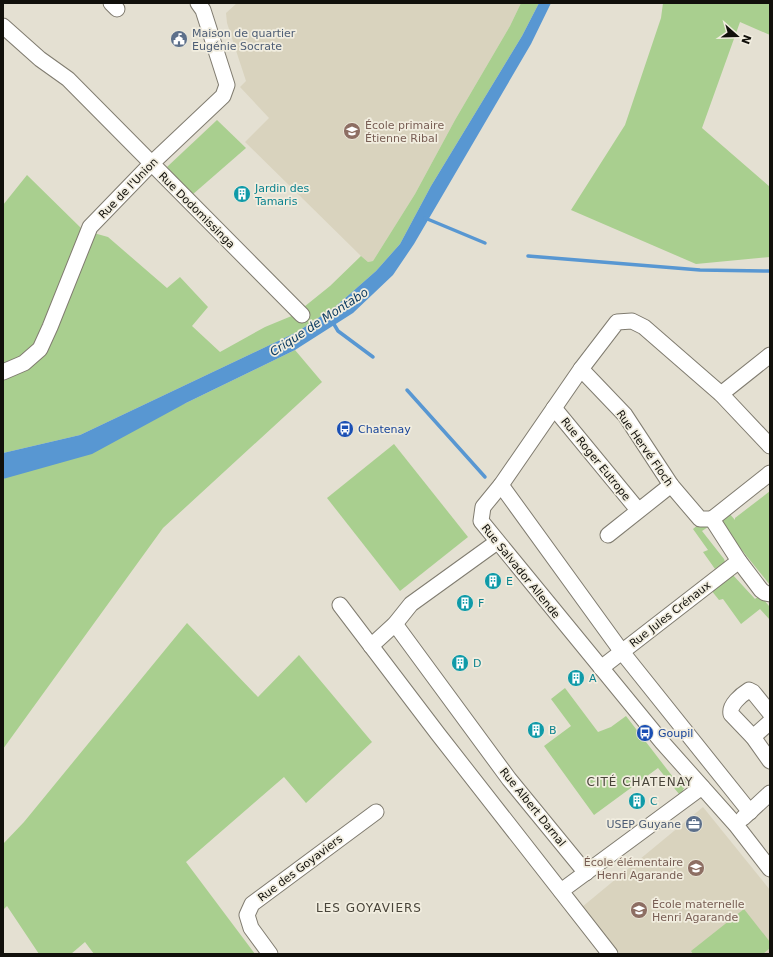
<svg xmlns="http://www.w3.org/2000/svg" width="773" height="957" font-family="'DejaVu Sans',sans-serif">
  <style>
    .built { fill: #d9d3be }
    .green { fill: #a9cf8f }
    .water { fill: #5897d2 }
    .lines { fill: none; stroke-linecap: round; stroke-linejoin: round }
    .stream { stroke: #5897d2; stroke-width: 3.5 }
    .minor-casing { stroke: #807c70; stroke-width: 17 }
    .minor { stroke: #fff; stroke-width: 15 }
    .labels { text-anchor: middle; stroke-width: 3.5; stroke-linejoin: round; paint-order: stroke }
    .service-label { font-size: 11px; fill: #4e5e75; stroke: #f1eddf; text-anchor: start }
    .education-label { font-size: 11px; fill: #785e54; stroke: #f1eddf; text-anchor: start }
    .street-label { font-size: 11px; fill: #11100b; stroke: #f1eddf }
    .culture-label { font-size: 11px; fill: #0d838f; stroke: #f1eddf; text-anchor: start }
    .transit-label { font-size: 11px; fill: #164399; stroke: #f1eddf; text-anchor: start }
    .water-label { font-size: 12px; font-style: italic; fill: #0b3b62; stroke: #f1eddf }
    .neighbourhood-label { font-size: 12px; letter-spacing: 1px; fill: #484439; stroke: #f1eddf }
  </style>
  <rect width="100%" height="100%" fill="#e4e0d2"/>
  <g class="built">
    <path d="M237,3h284l-11,23 -55,94 -40,74 -42,67 -5,1 -7,-6 -116,-114 24,-24 -29,-31 6,-6 -19,-58 -1,-10z"/>
    <path d="M703,807l67,83v63l-150,1 -38,-47z"/>
  </g>
  <g class="green">
    <path d="M521,3h18l-17,33 -91,150 -31,58 -24,27 -41,36 -38,25 -217,103 -77,18v-248l24,-30 56,55 25,7 59,51 13,-11 28,30 -16,19 28,26 45,-25 29,-12 36,-29 31,-30 7,6 5,-1 42,-67 40,-74 55,-94z"/>
    <path d="M663,3h107v32l-30,-13 -38,106 68,59v70l-74,7 -125,-54 54,-85 36,-107z"/>
    <path d="M217,120l29,28 -54,47 -25,-28z"/>
    <path d="M295,350l27,32 -159,146 -160,221v-270l183,-76z"/>
    <path d="M394,444l74,93 -68,54 -73,-93z"/>
    <path d="M770,491v94l-51,-63 9,-10 7,8v-2z"/>
    <path d="M699,524l7,1 2,2 -6,4 22,28 1,3 -10,7 -12,-17 5,-2 -15,-21z"/>
    <path d="M732,574l23,25 5,-4 9,11 1,-1v15l-10,-11 -19,15 -18,-25 -4,1 -8,-10z"/>
    <path d="M187,623l71,74 41,-42 73,87 -66,61 -22,-26 -98,85 69,92h-161l-9,-12 -14,12h-32l-32,-48 -4,4v-66l21,-22z"/>
    <path d="M565,688l33,44 13,-5 15,-11 50,65 6,-6 5,7 -5,10 -3,2 -21,-26 -64,47 -50,-69 27,-20 -20,-27z"/>
    <path d="M744,909l26,33v6l-7,6h-70l-2,-3z"/>
  </g>
  <path class="water" d="M539,3h12l-20,41 -117,200 -21,31 -40,38 -58,37 -109,53 -94,51 -89,25v-26l77,-18 217,-103 38,-25 41,-36 24,-27 31,-58 91,-150z"/>
  <g class="lines">
    <g class="stream">
      <path d="M425,218l60,25"/>
      <path d="M528,256l172,14 70,1"/>
      <path d="M332,321l6,10 35,26"/>
      <path d="M407,390l78,87"/>
    </g>
    <g class="minor-casing">
      <g id="minor">
        <path d="M111,3l6,6"/>
        <path d="M3,26l37,33 28,20 234,236"/>
        <path d="M581,369l44,46 46,70 29,34h12"/>
        <path d="M3,372l21,-9 16,-14 10,-22 40,-100 61,-63 72,-68 4,-11 -24,-75 -5,-7"/>
        <path d="M721,394l49,-39"/>
        <path d="M554,408l84,102"/>
        <path d="M770,446l-49,-52 -77,-67 -12,-6 -15,1 -36,47 -80,116 -18,22 -2,14 181,221 74,83 34,44"/>
        <path d="M770,473l-58,46 27,42 22,29 4,3 5,1"/>
        <path d="M501,485l121,167 128,160"/>
        <path d="M608,535l63,-50"/>
        <path d="M340,605l98,129 172,220"/>
        <path d="M395,624l114,155 77,94"/>
        <path d="M371,646l24,-22 16,-20 86,-62"/>
        <path d="M601,668l138,-107"/>
        <path d="M770,713l-17,-21 -4,-2c-8,5 -20,15 -18,24l22,23 17,24"/>
        <path d="M753,737l17,-15"/>
        <path d="M743,818l27,-25"/>
        <path d="M561,891l141,-104"/>
        <path d="M270,954l-19,-26 -4,-13 5,-11 124,-92"/>
      </g>
    </g>
    <use href="#minor" class="minor"/>
  </g>
  <defs>
    <g id="civic-disc" transform="scale(0.9)"><circle r="9.5" fill="#5c6f8a" stroke="#f1eddf"/><path d="M-.6-6.5H3V-4.5H.6V-3L4-1V1h2V6H-6V1h2V-1L-.6-3ZM-1.2 2.5V6h2.4V2.5Z" fill="#fff"/></g>
    <g id="school-disc" transform="scale(0.9)"><circle r="9.5" fill="#8d6e63" stroke="#f1eddf"/><path d="M0-5L7-2L0 1L-7-2ZM-4 1L0 2.5L4 1V4Q0 6-4 4Z" fill="#fff"/></g>
    <g id="building-disc" transform="scale(0.9)"><circle r="9.5" fill="#0f9aa8" stroke="#f1eddf"/><path d="M-4-6H4V6H1V3H-1V6H-4ZM-2.5-4.3h1.7v1.8h-1.7ZM.8-4.3h1.7v1.8H.8ZM-2.5-1h1.7V.8h-1.7ZM.8-1h1.7V.8H.8Z" fill="#fff"/></g>
    <g id="bus-disc" transform="scale(0.9)"><circle r="9.5" fill="#1a4fb4" stroke="#f1eddf"/><path d="M-5-6H5V4H4V6H2V4H-2V6H-4V4H-5ZM-3.5-4V0h7V-4ZM-3.5 1.2v1.5H-2V1.2ZM2 1.2v1.5H3.5V1.2Z" fill="#fff"/></g>
    <g id="office-disc" transform="scale(0.9)"><circle r="9.5" fill="#5c6f8a" stroke="#f1eddf"/><path d="M-6-3h4V-5.5h4V-3h4V5H-6ZM-1-4.5V-3h2v-1.5ZM-6 0V1H6V0Z" fill="#fff"/></g>
  </defs>
  <g fill-rule="evenodd">
    <use href="#civic-disc" x="179" y="39"/>
    <use href="#school-disc" x="352" y="131"/>
    <use href="#building-disc" x="242" y="194"/>
    <use href="#bus-disc" x="345" y="429"/>
    <use href="#building-disc" x="493" y="581"/>
    <use href="#building-disc" x="465" y="603"/>
    <use href="#building-disc" x="460" y="663"/>
    <use href="#building-disc" x="576" y="678"/>
    <use href="#building-disc" x="536" y="730"/>
    <use href="#bus-disc" x="645" y="733"/>
    <use href="#building-disc" x="637" y="801"/>
    <use href="#office-disc" x="694" y="824"/>
    <use href="#school-disc" x="696" y="868"/>
    <use href="#school-disc" x="639" y="910"/>
  </g>
  <g class="labels">
    <g class="service-label">
      <text x="192" y="37">Maison de quartier<tspan x="192" dy="13">Eugénie Socrate</tspan></text>
      <text x="681" y="828" text-anchor="end">USEP Guyane</text>
    </g>
    <g class="education-label">
      <text x="365" y="129">École primaire<tspan x="365" dy="13">Étienne Ribal</tspan></text>
      <text x="683" y="866" text-anchor="end">École élémentaire<tspan x="683" dy="13">Henri Agarande</tspan></text>
      <text x="652" y="908">École maternelle<tspan x="652" dy="13">Henri Agarande</tspan></text>
    </g>
    <g class="street-label">
      <text transform="translate(128 188) rotate(-46)" y="4">Rue de l'Union</text>
      <text transform="translate(197 210) rotate(45)" y="4">Rue Dodomissinga</text>
      <text transform="translate(645 448) rotate(55)" y="4">Rue Hervé Floch</text>
      <text transform="translate(596 459) rotate(51)" y="4">Rue Roger Eutrope</text>
      <text transform="translate(521 571) rotate(51)" y="4">Rue Salvador Allende</text>
      <text transform="translate(670 614) rotate(-38)" y="4">Rue Jules Crénaux</text>
      <text transform="translate(533 807) rotate(51)" y="4">Rue Albert Darnal</text>
      <text transform="translate(300 868) rotate(-37)" y="4">Rue des Goyaviers</text>
    </g>
    <g class="culture-label">
      <text x="255" y="192">Jardin des<tspan x="255" dy="13">Tamaris</tspan></text>
      <text x="506" y="585">E</text>
      <text x="478" y="607">F</text>
      <text x="473" y="667">D</text>
      <text x="589" y="682">A</text>
      <text x="549" y="734">B</text>
      <text x="650" y="805">C</text>
    </g>
    <g class="transit-label">
      <text x="358" y="433">Chatenay</text>
      <text x="658" y="737">Goupil</text>
    </g>
    <g class="water-label">
      <text transform="translate(319 322) rotate(-33)" y="4">Crique de Montabo</text>
    </g>
    <g class="neighbourhood-label">
      <text x="640" y="786">CITÉ CHATENAY</text>
      <text x="369" y="912">LES GOYAVIERS</text>
    </g>
  </g>
  <rect width="773" height="957" fill="none" stroke="#11100b" stroke-width="8"/>
  <g transform="translate(737 36) rotate(110)" stroke="#f1eddf" stroke-width="3" paint-order="stroke">
  <path d="M0-3L7 15L0 10L-7 15Z" fill="#11100b"/>
  <text y="-6" font-size="11" font-weight="bold" text-anchor="middle" fill="#11100b">N</text>
  </g>
</svg>
